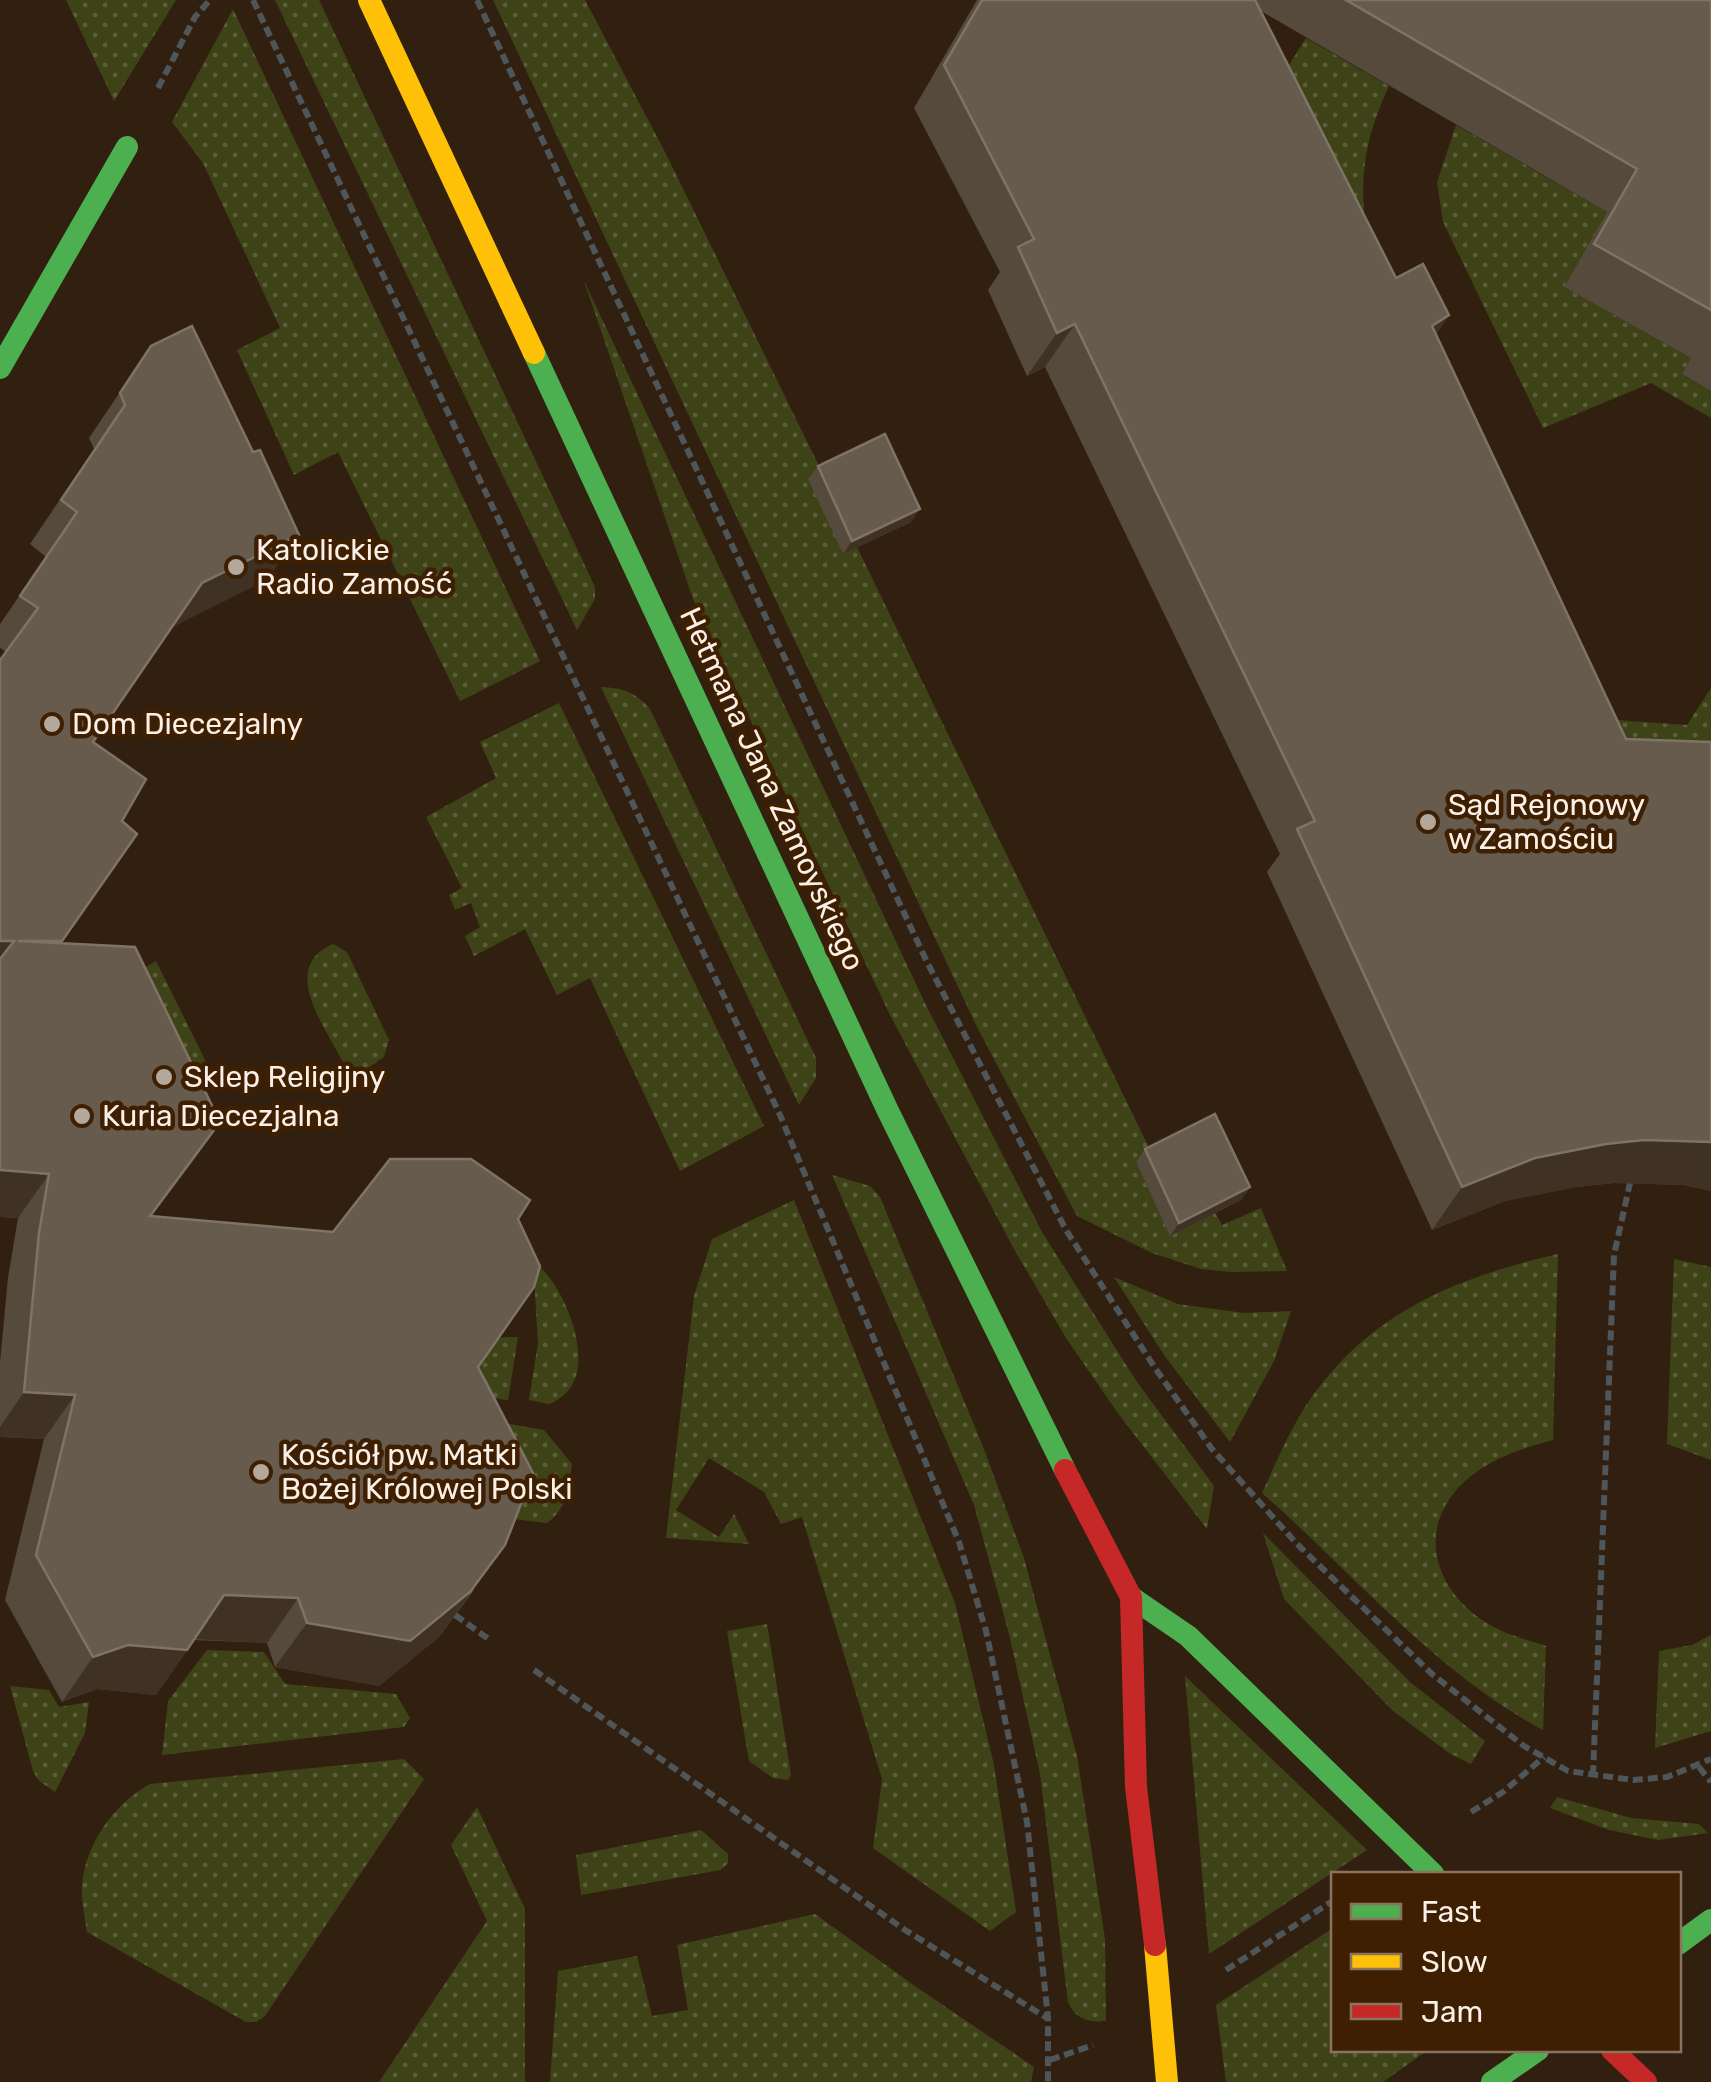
<svg xmlns="http://www.w3.org/2000/svg" width="1711" height="2082" font-family="Rubik,sans-serif">
  <style>
    .grass { fill: url(#grass-dots) }
    .lines { fill: none; stroke-linecap: round; stroke-linejoin: round }
    .path { stroke: #4e5659; stroke-width: 6; stroke-dasharray: 10 5; stroke-linecap: butt }
    .fast { stroke: #4caf50; stroke-width: 22 }
    .slow { stroke: #ffc107; stroke-width: 22 }
    .jam { stroke: #c62828; stroke-width: 22 }
    .wall { fill: #554a3c }
    .shaded-wall { fill: #3f3123 }
    .building { fill: #675b4e; stroke: #7e7366; stroke-width: 2.5 }
    .poi-dot { fill: #b4a79c; stroke: #3f1f02; stroke-width: 4 }
    .labels { text-anchor: middle; stroke-width: 9; stroke-linejoin: round; paint-order: stroke }
    .poi-label { font-size: 30px; fill: #fbf0e8; stroke: #3f1f02; text-anchor: start }
    .street-label { font-size: 30px; fill: #fbf0e8; stroke: #3f1f02 }
  </style>
  <defs>
    <pattern id="grass-dots" width="8" height="8" patternUnits="userSpaceOnUse" patternTransform="scale(2.5)"><rect width="8" height="8" fill="#3e4317"/><path d="M2 2h.1M6 6h.1" fill="none" stroke="#5b5e39" stroke-width="1.8" stroke-linecap="round"/></pattern>
  </defs>
  <rect width="100%" height="100%" fill="#312010"/>
  <g class="grass">
    <path d="M66,0h110l-62,101z"/>
    <path d="M275,0h44l276,587v12l-18,31z"/>
    <path d="M493,0h92l80,152 157,320 20,82 15,-7 295,607 -16,8 34,73 45,-22 7,12 39,-17 26,63 -55,1 -31,-3 -49,-16 -75,-37 -101,-191z"/>
    <path d="M233,9l307,652 -80,40 -122,-249 -44,23 -57,-125 43,-22 -77,-165 -31,-41z"/>
    <path d="M1306,38l83,48c-26,56 -31,98 -21,158l-108,-133z"/>
    <path d="M1456,125l151,87 -43,75 127,71 -9,16 29,17v27l-60,-35 -108,45 -100,-206 -6,-40z"/>
    <path d="M584,281l341,722 117,229 95,150 77,104 -7,43 -90,-117 -51,-74 -52,-89 -125,-236 -196,-414z"/>
    <path d="M601,687c22,1 34,5 49,22l166,349v20l-17,27z"/>
    <path d="M1711,688v74l-92,20 -3,-62 71,5z"/>
    <path d="M559,703l205,423 -84,45 -90,-193 -33,17 -32,-66 -51,27 -9,-20 15,-9 -9,-24 -16,7 -6,-15 13,-7 -36,-71 70,-39 -16,-36z"/>
    <path d="M333,944l14,8 42,88 -5,17 -20,14 -18,-5 -6,-9c-17,-34 -60,-90 -7,-113z"/>
    <path d="M156,961l58,117 -30,17 -80,-103z"/>
    <path d="M832,1175l38,11 10,11 104,252 40,109 53,198 28,183 1,82c-17,2 -31,-2 -38,-19l-28,-228 -30,-136 -36,-133z"/>
    <path d="M794,1200l161,403 39,162 22,147 -26,19 -117,-83 9,-69 -80,-262 -21,7 -17,-32 -55,-34 -33,52 43,27 15,-23 15,30 -83,-6 28,-242 18,-57z"/>
    <path d="M1558,1254l-5,186c-34,9 -70,21 -95,48 -47,53 -14,117 44,143 14,6 29,10 44,15l-3,84c-108,-58 -189,-156 -281,-237 14,-30 27,-62 45,-89 61,-91 150,-127 251,-150z"/>
    <path d="M1674,1259l37,8v193l-44,-16z"/>
    <path d="M533,1261c28,19 58,89 40,122 -5,10 -13,16 -23,21l-21,-4 9,-57z"/>
    <path d="M1114,1277l64,27 66,9 47,-2 -17,50 -44,81 -66,-87z"/>
    <path d="M504,1337h14l-10,63 -29,-4 -3,22 68,12 28,34c-4,25 -4,43 -25,59l-34,-4 -40,-85 -24,-12 -3,-14 6,-11 11,-2 10,-12 -1,-14 18,-29z"/>
    <path d="M1263,1533l147,149 75,59 -14,23 -22,-11 -57,-43 -108,-111z"/>
    <path d="M767,1624l24,151 -3,5 -15,-2 -24,-17 -22,-130z"/>
    <path d="M1711,1635v96l-56,17 4,-97 33,-6z"/>
    <path d="M207,1650l57,2 21,32 111,10 14,24 -6,9 -242,28 6,-54z"/>
    <path d="M1185,1676l182,174 -158,104z"/>
    <path d="M10,1686l39,4 10,17 30,-5 -4,31 -30,59 -17,-12 -5,-9z"/>
    <path d="M404,1759l20,20 -159,237 -9,6h-10l-159,-90c-2,-15 -6,-32 -5,-47 4,-42 32,-81 68,-101z"/>
    <path d="M1557,1797l74,21 68,6 9,9 -50,7 -49,-10 -59,-22z"/>
    <path d="M477,1807l48,102v173h-146l108,-161 -36,-76z"/>
    <path d="M701,1830l27,24v9l-7,7 -140,25 -5,-40z"/>
    <path d="M815,1914l97,70 122,83 -3,15h-481l8,-111 79,-15 15,60 36,-6 -11,-65z"/>
    <path d="M1333,1928l1,122h94l-45,32h-157l-10,-77z"/>
  </g>
  <g class="lines">
    <g class="path">
      <path d="M253,0l527,1115 179,427 27,89 41,191 21,196v64"/>
      <path d="M477,0l450,962 139,268 89,138 57,81 84,94 136,131 92,72 44,25 65,9 34,-3 44,-18"/>
      <path d="M158,88l37,-71 15,-17"/>
      <path d="M455,1615l35,25"/>
      <path d="M534,1670l371,260 142,88"/>
      <path d="M1699,1767l12,15"/>
      <path d="M1593,1775l21,-520 16,-72"/>
      <path d="M1471,1812l32,-20 41,-35"/>
      <path d="M1226,1970l108,-70"/>
      <path d="M1050,2060l43,-15"/>
    </g>
    <g class="fast">
      <path d="M534,353l353,756 178,361"/>
      <path d="M0,368l127,-221"/>
      <path d="M1131,1597l57,39 245,238"/>
      <path d="M1678,1944l33,-24"/>
      <path d="M1492,2082l46,-32"/>
    </g>
    <g class="slow">
      <path d="M369,0l165,353"/>
      <path d="M1155,1945l12,137"/>
    </g>
    <g class="jam">
      <path d="M1065,1470l66,127 5,190 19,158"/>
      <path d="M1612,2050l34,32"/>
    </g>
  </g>
  <g class="wall">
    <path d="M977,0h734v391l-29,-17 9,-16 -127,-71 43,-75 -346,-201 135,267 53,37 -13,19 190,405 85,3v449l-27,-6 -70,-2 -38,4 -71,14 -73,29 -165,-358 13,-18 -235,-487 -18,9 -39,-86 12,-18 -86,-164z"/>
    <path d="M151,346l117,233 -96,48 -79,115 29,79 15,13 -77,109 160,179 -68,94 181,16 185,-13 -40,148 -4,223 -35,47 -60,49 -104,-19 -8,-24 -73,-3 -38,55 -59,-6 -35,13 -57,-102 39,-161 -44,-2v-75l8,-84 10,-60 -18,-1v-557l6,-8 -6,-4v-24l46,-67 -16,-13 64,-95 -5,-11z"/>
    <path d="M818,466l93,56 -68,32 -35,-75z"/>
    <path d="M1145,1149l105,38 -9,13 -71,36 -34,-74z"/>
  </g>
  <g class="shaded-wall">
    <path d="M1449,315l-30,43 13,-32z"/>
    <path d="M1075,324l-30,43 -18,9 30,-43z"/>
    <path d="M920,509l-9,13 -68,32 9,-13z"/>
    <path d="M299,535l-31,44 -97,49 31,-45z"/>
    <path d="M0,941h14l-14,20z"/>
    <path d="M220,1122l-31,45 -71,93 32,-44z"/>
    <path d="M1644,1140l67,2v49l-27,-6 -70,-2 -38,4 -71,14 -73,29 30,-43 73,-29 71,-14z"/>
    <path d="M0,1170l49,4 -31,44 -18,-1z"/>
    <path d="M1250,1187l-9,13 -71,36 9,-13z"/>
    <path d="M24,1392l51,3 -31,44 -44,-2v-10z"/>
    <path d="M505,1545l-66,92 -60,49 -104,-19 32,-44z"/>
    <path d="M224,1595l74,3 -31,45 -74,-4z"/>
    <path d="M128,1645l59,5 -31,45 -59,-6 -35,13 31,-45z"/>
  </g>
  <g class="building">
    <path d="M982,0h273l141,278 27,-14 26,51 -17,11 194,413 85,3v400l-67,-2 -38,4 -71,14 -73,29 -165,-358 18,-8 -240,-497 -18,9 -39,-86 16,-8 -90,-174z"/>
    <path d="M1346,0h365v310l-117,-66 43,-75z"/>
    <path d="M192,326l61,126 7,-2 39,85 -97,48 -109,159 53,37 -24,42 15,13 -75,107h-44l117,6 85,175 -70,94 183,16 57,-73h81l59,41 -12,19 22,47 -6,21 -56,80 55,106 -28,72 -35,47 -60,49 -103,-18 -9,-25 -74,-3 -37,55 -59,-5 -35,12 -57,-102 39,-160 -51,-3 15,-159 10,-59 -49,-4v-211l14,-18h-14v-281l38,-52 -18,-12 57,-84 -16,-12 64,-95 -5,-12 31,-47z"/>
    <path d="M885,434l35,75 -68,32 -34,-75z"/>
    <path d="M1215,1114l35,73 -71,36 -34,-74z"/>
  </g>
  <g class="poi-dot">
    <circle cx="236" cy="567" r="10"/>
    <circle cx="52" cy="724" r="10"/>
    <circle cx="1428" cy="822" r="10"/>
    <circle cx="164" cy="1077" r="10"/>
    <circle cx="82" cy="1116" r="10"/>
    <circle cx="261" cy="1472" r="10"/>
  </g>
  <g class="labels">
    <g class="poi-label">
      <text x="256" y="560">Katolickie<tspan x="256" dy="34">Radio Zamość</tspan></text>
      <text x="72" y="734">Dom Diecezjalny</text>
      <text x="1448" y="815">Sąd Rejonowy<tspan x="1448" dy="34">w Zamościu</tspan></text>
      <text x="184" y="1087">Sklep Religijny</text>
      <text x="102" y="1126">Kuria Diecezjalna</text>
      <text x="281" y="1465">Kościół pw. Matki<tspan x="281" dy="34">Bożej Królowej Polski</tspan></text>
    </g>
    <g class="street-label">
      <text transform="translate(772 789) rotate(65)" y="10">Hetmana Jana Zamoyskiego</text>
    </g>
  </g>
  <rect x="1331" y="1872" width="350" height="180" fill="#3f1f02" stroke="#8a735e" stroke-width="2.5"/>
  <rect x="1351" y="1904" width="50" height="15" fill="#4caf50" stroke="#8a735e" stroke-width="2.5"/>
  <text x="1421" y="1922" font-size="30" fill="#fbf0e8">Fast</text>
  <rect x="1351" y="1954" width="50" height="15" fill="#ffc107" stroke="#8a735e" stroke-width="2.5"/>
  <text x="1421" y="1972" font-size="30" fill="#fbf0e8">Slow</text>
  <rect x="1351" y="2004" width="50" height="15" fill="#c62828" stroke="#8a735e" stroke-width="2.5"/>
  <text x="1421" y="2022" font-size="30" fill="#fbf0e8">Jam</text>
</svg>
